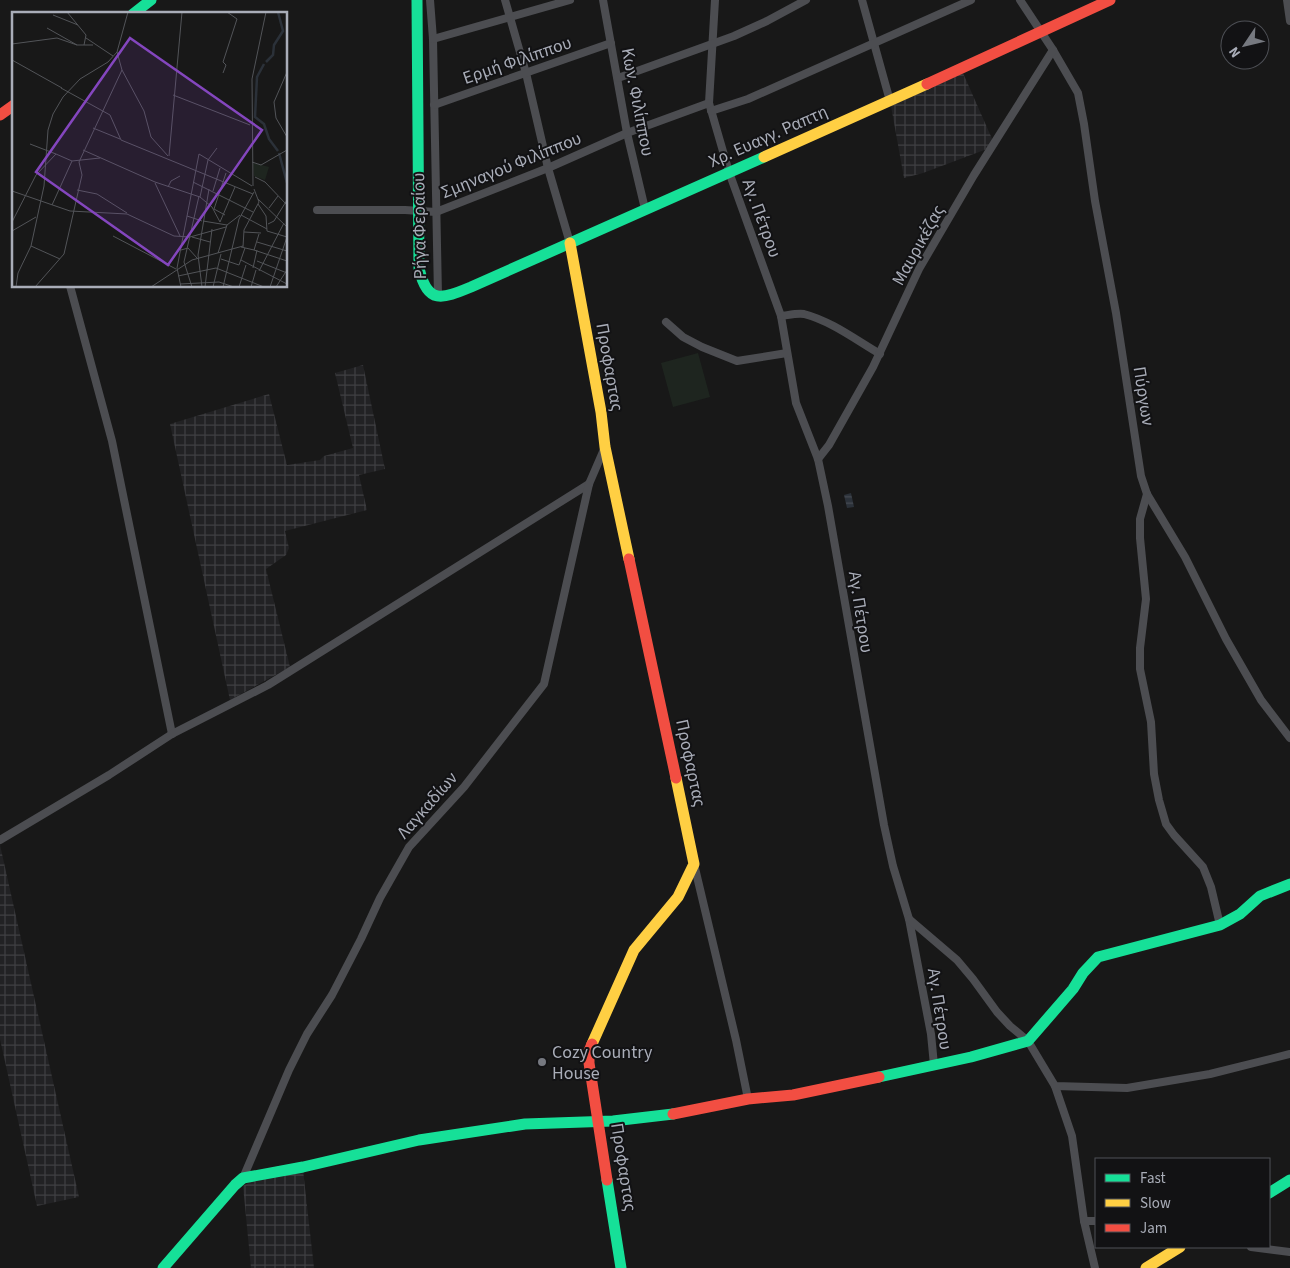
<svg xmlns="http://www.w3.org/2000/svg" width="1290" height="1268" font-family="'Source Sans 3',sans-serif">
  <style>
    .industrial { fill: url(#industrial-grid) }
    .garden { fill: #1e251f }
    .water { fill: url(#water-rules) }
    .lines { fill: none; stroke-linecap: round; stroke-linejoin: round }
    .street { stroke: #4c4d51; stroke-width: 8 }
    .fast { stroke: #16e098; stroke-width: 11 }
    .slow { stroke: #ffcf43; stroke-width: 11 }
    .jam { stroke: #f24e42; stroke-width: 11 }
    .poi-dot { fill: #767980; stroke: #121214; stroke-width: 2 }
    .labels { text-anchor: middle; stroke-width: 4; stroke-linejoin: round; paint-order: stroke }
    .street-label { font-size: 18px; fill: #a9adb8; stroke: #121214 }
    .poi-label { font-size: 18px; fill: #a9adb8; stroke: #121214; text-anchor: start }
    .inset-river { fill: none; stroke: #2b3139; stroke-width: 2.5 }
    .inset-road { fill: none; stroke: #525458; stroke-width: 1 }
    .view { fill: #8446be; fill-opacity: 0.15; stroke: #8446be; stroke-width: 2.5 }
    .inset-edge { fill: none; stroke: #a9adb8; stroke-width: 2.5 }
  </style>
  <defs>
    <pattern id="industrial-grid" width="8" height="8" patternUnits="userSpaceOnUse" patternTransform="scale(1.25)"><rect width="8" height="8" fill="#222224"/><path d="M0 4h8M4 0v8" fill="none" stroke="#3f3f42"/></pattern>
    <pattern id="water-rules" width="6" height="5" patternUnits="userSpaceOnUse" patternTransform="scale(1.25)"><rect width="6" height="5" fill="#2b3139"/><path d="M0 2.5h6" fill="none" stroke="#474c54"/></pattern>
  </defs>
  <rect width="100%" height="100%" fill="#181818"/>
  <g class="industrial">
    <path d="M963,73l30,68 -6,8 -64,24 -19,5 -13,-72z"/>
    <path d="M363,365l22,104 -26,6 8,35 -82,21 4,17 -3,7 -20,14 24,98 -60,33 -60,-276 99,-30 18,71 33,-5 4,-4 29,-8 -18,-75z"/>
    <path d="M0,845l79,352 -42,9 -37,-167z"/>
    <path d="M303,1170l11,98h-63l-8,-82 9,-5z"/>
  </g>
  <path class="garden" d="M698,353l12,44 -37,10 -12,-44z"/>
  <path class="water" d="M851,493l3,14 -7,1 -3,-13z"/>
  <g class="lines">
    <g class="street">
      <path d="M430,0l3,39 5,257"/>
      <path d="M505,0l21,73 22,95 22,75"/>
      <path d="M603,0l24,133 18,76"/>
      <path d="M715,0l-6,103 20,69 52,144 15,87 22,56 10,47 56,319 9,41 16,53 22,115 3,31"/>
      <path d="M862,0l28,101"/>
      <path d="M1020,0l33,50 25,43 6,31 11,77 21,112 25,163 6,18 38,63 41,82 35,61 29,38"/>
      <path d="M1287,0l3,21"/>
      <path d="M433,39l137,-39"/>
      <path d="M618,78l116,-42 33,-15 39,-21"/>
      <path d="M434,105l177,-62"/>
      <path d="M711,111l37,-12 223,-99"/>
      <path d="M317,210h88l31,2 112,-44 79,-35 82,-30"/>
      <path d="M70,286l42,155 60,293"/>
      <path d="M781,316c8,-1 16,-3 23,-2 27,7 52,26 76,40"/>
      <path d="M666,322l17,15 19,10 35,14 50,-8"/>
      <path d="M818,459l11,-14 44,-78 46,-98 55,-94 79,-125"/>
      <path d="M1147,494l-7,25v19l6,61 -6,49v21l11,53 3,52 5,26 7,24 8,11 29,32 8,20 9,38"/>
      <path d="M0,840l109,-65 63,-41 96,-49 321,-201"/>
      <path d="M694,864l42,176 12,59"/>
      <path d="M909,919l48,41 16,19 24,33 13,14 18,15 27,45 72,2 83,-14 80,-20"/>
      <path d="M1055,1086l17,50 12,85"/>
      <path d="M243,1178l46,-108 18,-36 25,-39 29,-56 19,-41 29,-51 55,-60 80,-103 45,-200 16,-37"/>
      <path d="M1251,1247l39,5"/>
      <path d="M1095,1268l-11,-47h12"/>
    </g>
    <g class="fast">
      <path d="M417,0l2,268c8,37 23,31 52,19l293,-130"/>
      <path d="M133,14l18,-14"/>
      <path d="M879,1077l92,-20 57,-16 45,-52 10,-16 15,-16 122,-32 20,-11 20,-18 30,-12"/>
      <path d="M607,1180l14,88"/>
      <path d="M1269,1193l21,-13"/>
      <path d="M163,1268l72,-83 8,-7 60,-11 116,-27 106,-16 88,-3 60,-7"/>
    </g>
    <g class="slow">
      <path d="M764,157l163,-73"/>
      <path d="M570,243l31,169 4,35 24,112"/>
      <path d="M592,1044l42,-94 44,-53 16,-33 -18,-86"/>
      <path d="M1146,1268l34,-21"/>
    </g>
    <g class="jam">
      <path d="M927,84l183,-84"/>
      <path d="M0,115l14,-10"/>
      <path d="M629,559l47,219"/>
      <path d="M592,1044l-3,7v12l18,117"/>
      <path d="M673,1114l75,-15 45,-4 86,-18"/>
    </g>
  </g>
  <circle class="poi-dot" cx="542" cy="1062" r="5"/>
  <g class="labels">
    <g class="street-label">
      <text transform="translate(517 60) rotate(-19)" y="6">Ερμή Φιλίππου</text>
      <text transform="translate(638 102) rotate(79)" y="6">Κων. Φιλίππου</text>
      <text transform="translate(768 136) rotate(-24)" y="6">Χρ. Ευαγγ. Ραπτη</text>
      <text transform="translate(511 165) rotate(-22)" y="6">Σμηναγού Φιλίππου</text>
      <text transform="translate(762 218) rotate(70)" y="6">Αγ. Πέτρου</text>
      <text transform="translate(419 226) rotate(-91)" y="6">Ρήγα Φεραίου</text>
      <text transform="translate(918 245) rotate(-61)" y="6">Μαυρικέζας</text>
      <text transform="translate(610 367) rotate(80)" y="6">Προφαρτας</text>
      <text transform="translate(1144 396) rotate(81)" y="6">Πύργων</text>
      <text transform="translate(861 612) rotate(81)" y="6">Αγ. Πέτρου</text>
      <text transform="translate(691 763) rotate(78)" y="6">Προφαρτας</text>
      <text transform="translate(427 805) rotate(-49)" y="6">Λαγκαδίων</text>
      <text transform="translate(940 1009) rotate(81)" y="6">Αγ. Πέτρου</text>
      <text transform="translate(624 1167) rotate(81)" y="6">Προφαρτας</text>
    </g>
    <g class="poi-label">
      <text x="552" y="1058">Cozy Country<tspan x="552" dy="21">House</tspan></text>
    </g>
  </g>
  <g transform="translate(12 12)">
    <rect width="275" height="275" fill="#181818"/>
    <path d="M241,151l16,4 -4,13 -11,-4z" fill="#1e251f"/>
    <path class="inset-river" d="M254,50l7,-7 1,-10 9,-14 -5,-19M252,52l-7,13 -2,40 9,7 5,15 9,12M267,141l8,30"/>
    <path class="inset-road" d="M55,0l19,23 -2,10M41,3l25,10M35,16l30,17h16M74,26l27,18M0,32l45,-6 20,7M0,48l50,28M110,58l22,41 7,26 17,19M275,60l-13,30 2,16 11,19M211,61l3,-8 -3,-3 14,-43 -10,-7M49,76l49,27 11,25 132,54M161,83l77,30M81,116l27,11M71,138l72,32 45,15 12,10 8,15M44,142l16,7M187,142l53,32M157,144l13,-144M240,150l9,3 26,-15M243,165l10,5 22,23M181,170l60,30M143,171l25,53M241,174l-1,-107 14,-67M156,175l3,-6 9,-5M65,178l20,4 30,19M0,179l58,20 57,3 47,22 16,1 36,-10M201,179l7,-23M188,185l8,-37 9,-12M246,187l29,28M246,192l8,12 1,15M40,193l20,-44 28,-3M257,196l9,-12M213,203l-11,-6 12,-36M229,203l26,14M175,204l15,5M191,209l24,4M0,210l24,-47 20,-21 -26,-10M208,210l15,-35M256,212l6,-3 13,-21M0,219l24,-14M255,219l20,6M232,220l17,1M101,224l63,33M180,225l18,5M245,230l30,9M19,234l29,13M229,235l13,3 5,-16M231,235l1,-17 15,-28 -5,-13M169,238l7,-2 9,10M242,238l33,11M206,241l9,-28 13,-10M209,247l18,6 6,-17M229,248l46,24M245,249l30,12M241,256l4,-18M247,259l25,-48M166,264l38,-8 48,19M168,272l39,-2 15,5M4,275l2,-14 13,-27 13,-60 4,-56 5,-16 10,-17 17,-18 28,-17 9,-10 11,-40M23,275l29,-33 18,-79 -3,-13 43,-92 -5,-18M139,275l41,-27 51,-14M169,275l-4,-19 22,-114M180,275l-8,-25 15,-66M190,275l-4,-32 11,-66M193,275l7,-58M201,275l8,-33M211,275l16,-68 15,-27M227,275l7,-22M239,275l5,-17M258,275l17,-50M264,275l11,-17"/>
    <path class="view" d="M118,26l132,92 -94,135 -132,-93z"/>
    <rect width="275" height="275" class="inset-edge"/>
  </g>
  <rect x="1095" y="1158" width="175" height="90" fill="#121214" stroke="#4e5056"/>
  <rect x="1105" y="1174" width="25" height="8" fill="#16e098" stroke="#4e5056"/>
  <text x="1140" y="1183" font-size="15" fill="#a9adb8">Fast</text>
  <rect x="1105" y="1199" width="25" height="8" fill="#ffcf43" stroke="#4e5056"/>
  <text x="1140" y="1208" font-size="15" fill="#a9adb8">Slow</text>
  <rect x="1105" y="1224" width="25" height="8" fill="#f24e42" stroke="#4e5056"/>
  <text x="1140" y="1233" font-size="15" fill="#a9adb8">Jam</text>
  <g transform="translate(1245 45) rotate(235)"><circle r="24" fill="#121214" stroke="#4e5056"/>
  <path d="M0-4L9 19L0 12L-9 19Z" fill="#767980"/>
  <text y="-8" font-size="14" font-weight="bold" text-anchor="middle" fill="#a9adb8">N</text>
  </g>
</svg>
